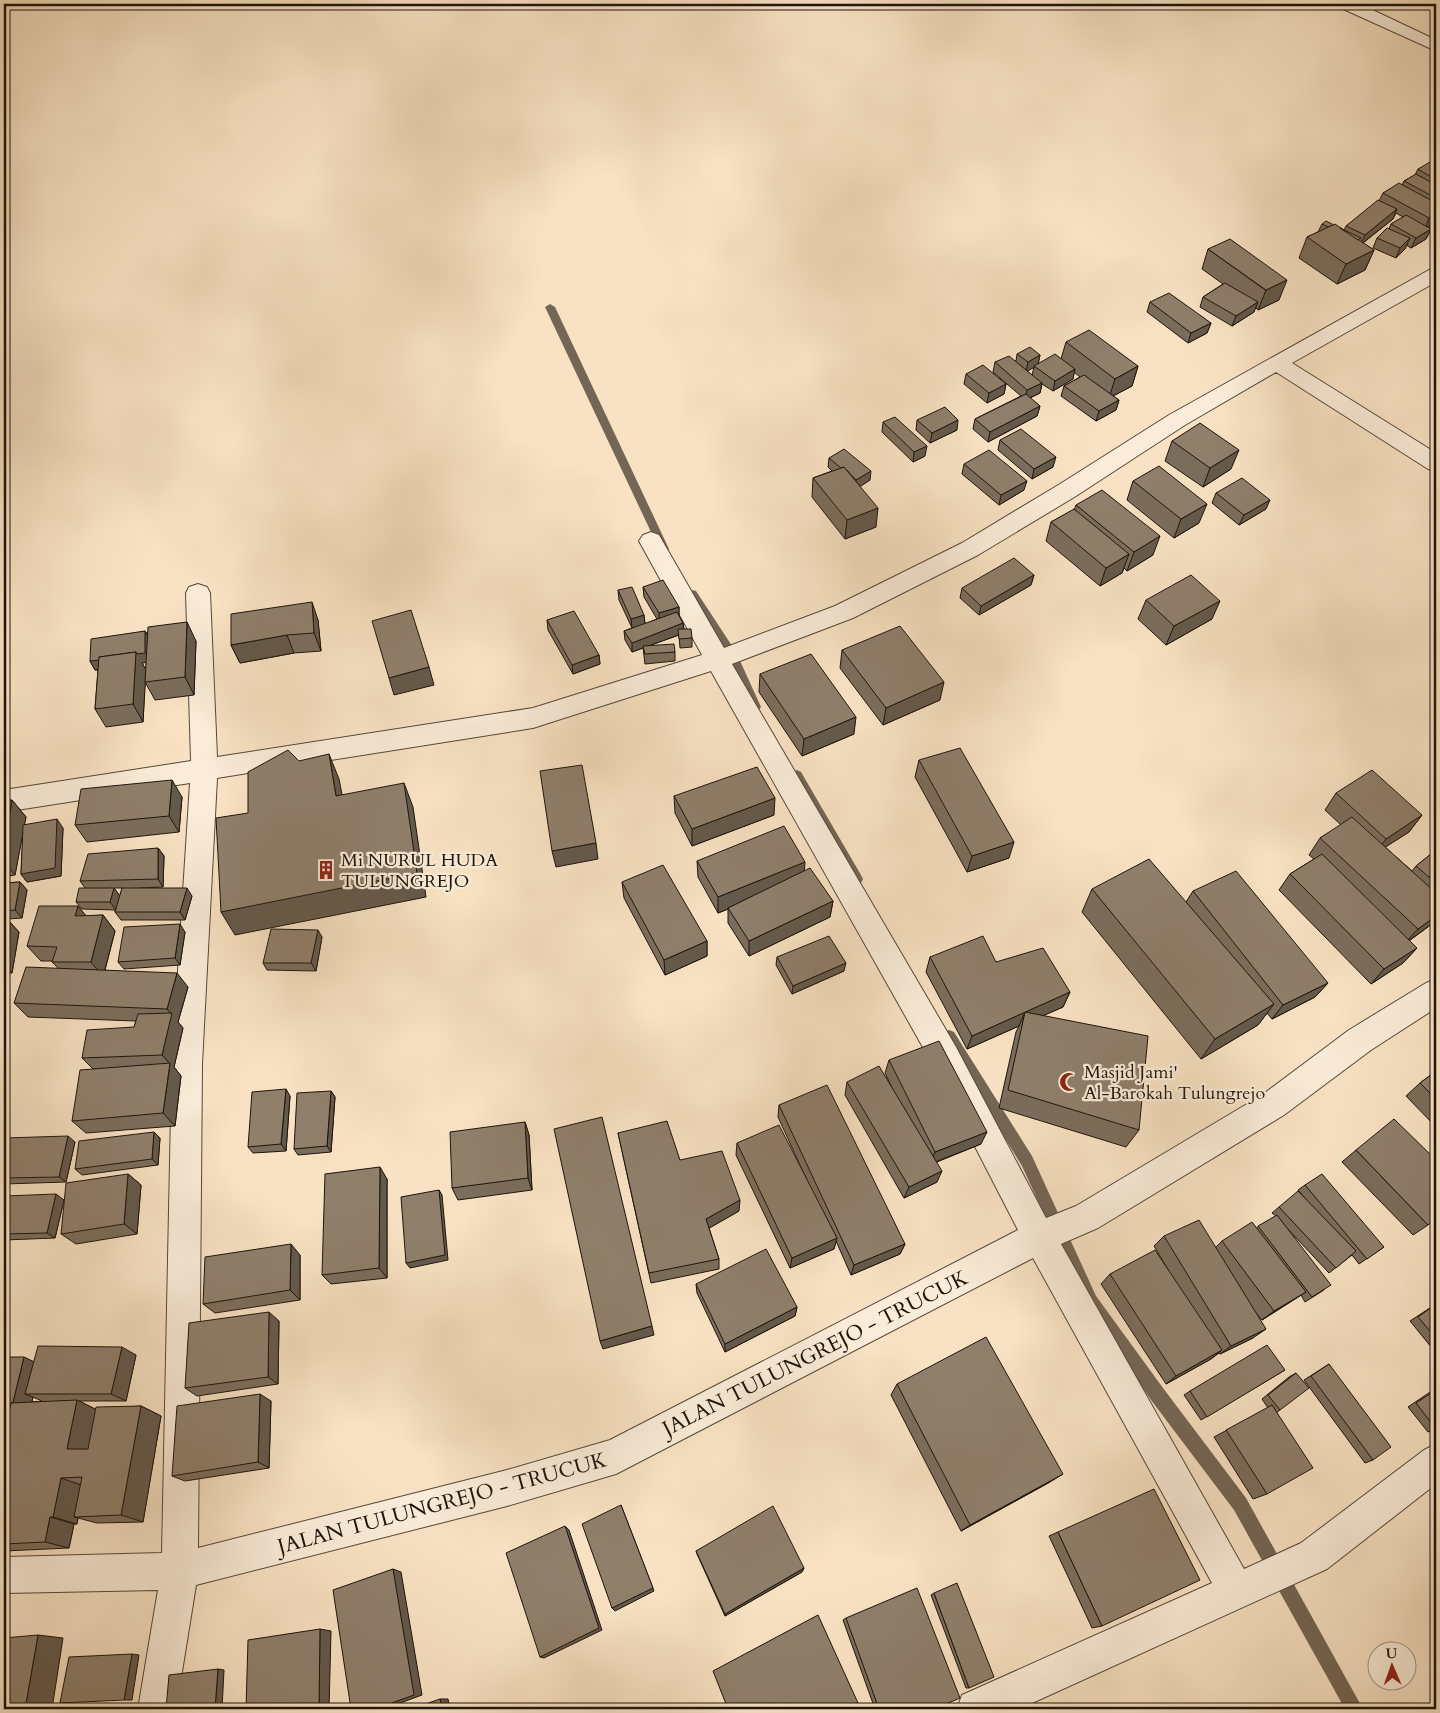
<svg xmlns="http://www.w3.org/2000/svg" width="1440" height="1713" font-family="Cardo,serif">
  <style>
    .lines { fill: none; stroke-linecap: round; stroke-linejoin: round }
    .stream { fill: #746655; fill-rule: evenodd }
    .minor-casing { stroke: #54483a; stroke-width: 2 }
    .minor { fill: #faecd8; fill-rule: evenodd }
    .wall { fill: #7b6d5c; stroke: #1d140c; fill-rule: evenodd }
    .shaded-wall { fill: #64594b; stroke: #1d140c }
    .building { fill: #8f7f6b; stroke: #1d140c }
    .labels { text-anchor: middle; stroke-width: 4.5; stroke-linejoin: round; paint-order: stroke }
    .poi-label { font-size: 18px; fill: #1d140c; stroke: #faecd8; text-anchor: start }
    .near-street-label { font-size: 21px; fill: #1d140c; stroke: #faecd8 }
  </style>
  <rect width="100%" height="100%" fill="#f8e2c3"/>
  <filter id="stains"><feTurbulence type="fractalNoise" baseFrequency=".004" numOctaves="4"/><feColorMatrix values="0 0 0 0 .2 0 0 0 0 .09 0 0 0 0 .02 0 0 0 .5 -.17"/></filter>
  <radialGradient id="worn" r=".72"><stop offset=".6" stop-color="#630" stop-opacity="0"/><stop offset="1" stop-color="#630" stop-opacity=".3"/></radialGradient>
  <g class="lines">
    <g class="stream">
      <path d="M550,304l5,3 114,242 -1,3 -4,1 -5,-4 -114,-242z"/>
      <path d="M692,590l4,1 40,61 25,55 -2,3h-8l-24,-53 -40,-63z"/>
      <path d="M797,770l4,2 60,103 2,4 -2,4 -4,1 -4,-1 -60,-105 -2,-3 2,-3z"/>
      <path d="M949,1030l5,2 78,124 64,140 67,92 83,110 117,211h-18l-111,-199 -83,-110 -65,-94 -64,-140 -78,-126 -2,-4 2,-4z"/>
    </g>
    <g class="minor-casing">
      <g id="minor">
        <path d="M1339,4h21l76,36v11l-95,-43z"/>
        <path d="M1436,268v14l-144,81 144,90v18l-8,-2 -152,-97 -91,53 -109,71 -98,59 -125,63 -121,46 224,383 90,171 30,-12 186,-111 87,-65 77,-47 10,-4v29l-65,42 -87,65 -186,113 -37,16 183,325 57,-26 123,-93 12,-6v40l-109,85 -308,140h-62l5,-14 250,-112 -179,-325 -417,216 -109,32 -311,79 -20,124h-38l20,-119 -154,3v-36l158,-4 10,-489 18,-281 -186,29v-22l187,-29 -5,-168 3,-6 9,-3 9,3 3,6 7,164 316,-49 169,-53 -63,-114 4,-6 8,-3 8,3 65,113 111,-42 127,-63 98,-59 109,-69 260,-145zM711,671l223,396 84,163 -408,210 -103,30 -309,78 4,-484 15,-286 316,-50z"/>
      </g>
    </g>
    <use href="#minor" class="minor"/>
  </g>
  <g class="wall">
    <path d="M1436,166v55l-8,6 3,2 -5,10 -15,9 -5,-3 -1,4 -9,9 -23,-10 4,-10 12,-9 2,-5 12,-7 -7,-4 -3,6 -30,24 11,7 -9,20 -28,14 -38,-26 8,-21 11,-5 4,-8 22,6 2,-4 33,-25 4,-8 19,-8 2,-4 11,-6 3,-6z"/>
    <path d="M1208,249l71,51 -21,10 -3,-3 -1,5 -22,14 -32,-19 3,-10 20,-13 -21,-15z"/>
    <path d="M1150,302l61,21 -4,10 -19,10 -41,-31z"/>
    <path d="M1066,342l72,24 -6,20 -19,10 6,4 -3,10 -20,11 -35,-25 3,-10 16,-9 -6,-5 -1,7 -20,12 -11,-7 -2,9 -10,5 10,8 -3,10 -49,26 -15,-13 2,-10 46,-23 -28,-24 2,-10 21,-1 1,-7 23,1 -2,9 23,-5zM1034,367l-2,8 -5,-4z"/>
    <path d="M966,374l40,10 -2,10 -17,9 -23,-19z"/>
    <path d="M917,420l40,10 -27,13 -14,-13z"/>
    <path d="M883,422l42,34 -12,6 -31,-30z"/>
    <path d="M1000,440l53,27 -21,12 -34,-29z"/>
    <path d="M1172,441l59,28 -28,18 -38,-26z"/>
    <path d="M829,458l41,22 -10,6 16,41 -31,12 -33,-42 1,-19 19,-7 -4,-4z"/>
    <path d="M964,464l60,26 -25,15 -37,-31z"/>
    <path d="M1133,481l66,42 -25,15 -47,-38z"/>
    <path d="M1216,493l50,16 -27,16 -27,-22z"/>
    <path d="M1076,505l77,50 -26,16 -3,-3 -2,5 -22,13 -54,-45 5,-19 23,-12z"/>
    <path d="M1034,575l-3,10 -52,30 -19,-17 2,-10z"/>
    <path d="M643,587l36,20v9l4,7 1,6 8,9v9l-12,1 -1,-13 -31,11 27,6v9l-30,3 -2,-16 -11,4 -7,-12 -1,-9 8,-3 -13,-28 -1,-10 26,25 1,9 12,-5 -13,-22z"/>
    <path d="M1146,600l66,19 -46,26 -28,-26z"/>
    <path d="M318,620l3,31 -27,2 -54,10 -9,-18z"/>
    <path d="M547,620l52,35 1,9 -27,10 -25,-44z"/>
    <path d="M145,631l3,4 48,6 -2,54 -39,5 -10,-18 -2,40 -37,5 -11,-18 3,-39h-3l-5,-9zM146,662v8l-4,-7z"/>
    <path d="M842,650l98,50 -57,25 -43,-57z"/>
    <path d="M760,674l94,60 -52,22 -43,-64z"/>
    <path d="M919,760l90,98 -42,14 -52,-95z"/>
    <path d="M1336,793l86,22 -13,17 -24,15 27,24 4,-5 20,-16v71l-27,20 8,7 -14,15 -32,21 -92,-94 11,-16 24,-15 -5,-4 11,-17 21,-13 -16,-15z"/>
    <path d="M674,796l100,19 -82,31 -17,-33z"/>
    <path d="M182,797l-3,35 -92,10 -12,-17z"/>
    <path d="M12,800l14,17 -2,8 39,3 -2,48 -34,6 -6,-8 2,-43 -8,44 -11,2v-76z"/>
    <path d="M158,848l6,8 -1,31 -23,1 52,8 -7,24h-64l-6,-8v-2l-33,-1 -6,-7 9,-14 -5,-7zM114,888h8l-2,8z"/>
    <path d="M697,861l107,10 29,30 -3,16 -81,39 -21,-33v-14l-10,4 -20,-36z"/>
    <path d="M20,882l7,8 -5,28 -15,1 12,13 -7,41 -8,1v-91z"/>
    <path d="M622,882l85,59v15l-42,19 -41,-77z"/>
    <path d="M1092,889l94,13 7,-11 135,92 -13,14 -43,22 -5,-6 -9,12 -57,34 -119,-147z"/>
    <path d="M78,906l8,10 17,-1 12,16 -10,39 83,17 -10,35 5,6 -9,39 7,9 -6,50 -89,7 -14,-12 21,-52 -11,-11 52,-31 2,-6 -108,-4 -14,-14 44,-35 -6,-6v-1h-11l-14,-15z"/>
    <path d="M185,932l-5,33 -56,4 -6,-7z"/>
    <path d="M322,937l-6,34 -49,-1 -4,-7z"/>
    <path d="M777,957l67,14 -52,23 -16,-29z"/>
    <path d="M930,957l66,5 74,30 -7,15 -19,8 95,115 -13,17 -127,-39 17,-76 3,-6 -52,23 -41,-77z"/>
    <path d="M889,1060l92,84 -44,18v20l-33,16 -59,-103 2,-13 47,10 -9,-19z"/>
    <path d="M1436,1071v56l-30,-31 14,-13z"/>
    <path d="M331,1091l4,6 -4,55 -33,3 -4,-6z"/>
    <path d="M290,1096l-4,55 -33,2 -5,-6z"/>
    <path d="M779,1105l126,139 -5,10 -49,21 -15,-34 -2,8 -44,19 -54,-113 1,-12 74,46 -33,-72z"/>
    <path d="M525,1122l4,13 3,55 -74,10 -6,-12z"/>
    <path d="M618,1133l62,27 59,51 -30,17 10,31v10l-68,14z"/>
    <path d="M4,1138l71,4 -9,40 -62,2z"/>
    <path d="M160,1138l-2,27 -76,10 -7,-6z"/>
    <path d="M1356,1150l72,75 -15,10 -71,-73z"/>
    <path d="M128,1174l13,11 -4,49 -61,10 -15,-10z"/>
    <path d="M387,1179v99l-56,6 -9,-9z"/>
    <path d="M1305,1185l79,62 -25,17 -7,-9 -23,18 -45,-48 40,65 -19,12 -4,-7 -39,25 -6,-7 -3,25 -33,16 -1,-1 -8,6 -45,25 -65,-100 9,-10 60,-1 -16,-27 10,-10 52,11 6,-6 34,-13 20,-12 -4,-3 7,-6 26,-9 -7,-8z"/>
    <path d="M4,1196l60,4 -9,38 -51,2z"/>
    <path d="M300,1255v45l-85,13 -12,-9z"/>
    <path d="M696,1284l101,23 -2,9 -70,36 -28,-59z"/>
    <path d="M1436,1304v49l-26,-32z"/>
    <path d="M279,1321l-1,63 -81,12 -12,-8z"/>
    <path d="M136,1355l-10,46h-47l16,8 46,-3 20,10 -18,106 -46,1 -19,-5 -1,6h-3l-5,24 -65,3v-194l30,5zM33,1397l9,4 -10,1z"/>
    <path d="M1329,1364l44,96 -8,3 -61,-83z"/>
    <path d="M1285,1370l-84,50 -17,-25 6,-4z"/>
    <path d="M1296,1373l-16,37 -3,2 -10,82 -14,5 -39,-62 54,-29 -6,-9 27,-22z"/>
    <path d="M897,1384l153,98 -89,49 -70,-136z"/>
    <path d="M1436,1388v41l-8,3 -20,-25z"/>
    <path d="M271,1401l-2,67 -84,13 -13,-5z"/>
    <path d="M1058,1532l44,94 -10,2 -43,-92z"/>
    <path d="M696,1551l108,17 -2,4 -77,44 -28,-62z"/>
    <path d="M934,1593l35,95h-3l-35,-93z"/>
    <path d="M846,1618l88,91h-59l-32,-89z"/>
  </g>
  <g class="shaded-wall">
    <path d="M1397,209l-4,10 -33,26 5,-10z"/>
    <path d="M1436,214v7l-11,8 4,-11z"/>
    <path d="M1431,229l-5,10 -15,9 5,-10z"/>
    <path d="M1410,238l-5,11 -9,9 4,-10z"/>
    <path d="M1374,250l-9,20 -28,14 9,-20z"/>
    <path d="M1287,280l-8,20 -21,10 8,-20z"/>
    <path d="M1258,302l-4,10 -22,14 4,-10z"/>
    <path d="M1211,323l-4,10 -19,10 3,-10z"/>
    <path d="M1040,355l-2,10 -12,7 2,-10z"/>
    <path d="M1138,366l-6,20 -23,12 6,-19z"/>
    <path d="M1075,369l-2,10 -20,12 2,-10z"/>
    <path d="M1042,383l-2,10 -15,7 2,-10z"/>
    <path d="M1006,384l-2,10 -17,9 2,-10z"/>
    <path d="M1119,400l-3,10 -20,11 3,-10z"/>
    <path d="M1040,406l-3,10 -49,26 2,-10z"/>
    <path d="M958,420l-1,10 -27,13 2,-10z"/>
    <path d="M927,446l-2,10 -12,6 1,-10z"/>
    <path d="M1239,450l-8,19 -28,18 7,-19z"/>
    <path d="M1056,457l-3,10 -21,12 2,-10z"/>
    <path d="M871,471l-1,9 -15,10 1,-10z"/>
    <path d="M1027,481l-3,9 -25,15 2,-10z"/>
    <path d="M1270,500l-4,9 -27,16 5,-10z"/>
    <path d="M1207,504l-8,19 -25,15 7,-19z"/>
    <path d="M878,508l-2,19 -31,12 2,-19z"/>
    <path d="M1160,536l-7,19 -26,16 7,-19z"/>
    <path d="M1129,554l-7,19 -22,13 6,-18z"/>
    <path d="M1034,575l-3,10 -52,30 2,-9z"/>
    <path d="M1220,601l-8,18 -46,26 8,-19z"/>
    <path d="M312,602l6,18 3,31 -7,-18z"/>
    <path d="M679,607v9l-20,7v-10z"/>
    <path d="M644,615l1,10 -13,3 -1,-9z"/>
    <path d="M187,622l9,19 -2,54 -9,-18z"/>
    <path d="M683,623l1,10 -52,19v-9z"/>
    <path d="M145,631l5,9v22l-8,1 4,7 -3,52 -10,-18 2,-40 -40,6 -5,-9z"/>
    <path d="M287,635l7,18 -54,10 -9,-18z"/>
    <path d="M599,655l1,9 -27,10 -1,-9z"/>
    <path d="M429,667l5,18 -40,10 -5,-17z"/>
    <path d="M944,682l-4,18 -57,25 3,-17z"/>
    <path d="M856,717l-2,17 -52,22 2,-17z"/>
    <path d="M329,754l10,25 8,41 -11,-24z"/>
    <path d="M172,780l10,17 -3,35 -10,-16z"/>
    <path d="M404,783l9,24 13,90 -191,38 -14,-23z"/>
    <path d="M775,798l-1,17 -82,31v-17z"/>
    <path d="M12,800l14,17 -11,58 -11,-13v-14z"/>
    <path d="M1422,815l-13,17 -36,23 13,-16z"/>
    <path d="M57,819l6,9 -2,48 -34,6 -6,-8z"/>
    <path d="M1014,842l-5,16 -42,14 5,-16z"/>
    <path d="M596,843l2,16 -42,8 -4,-16z"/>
    <path d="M158,848l6,8 -1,31 -5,-8z"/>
    <path d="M805,862l-1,16 -76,30v1l-10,4v-16z"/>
    <path d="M20,882l7,8 -5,28 -7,-8z"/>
    <path d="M114,888l6,8 -4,14 -6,-8z"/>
    <path d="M187,888l5,8 -7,24 -5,-8z"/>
    <path d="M833,901l-3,16 -81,39v-15z"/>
    <path d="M78,906l12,15 -15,-5z"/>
    <path d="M103,915l12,16 -12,46 -12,-15z"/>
    <path d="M1436,916v5l-32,23 14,-15z"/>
    <path d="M5,917l14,15 -7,41 -8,-9v-38z"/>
    <path d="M180,924l5,8 -5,33 -5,-7z"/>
    <path d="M318,930l4,7 -6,34 -5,-8z"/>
    <path d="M707,941v15l-42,19 -1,-15z"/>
    <path d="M1417,948l-14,15 -32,21 13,-15z"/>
    <path d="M846,963l-2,8 -52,23 1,-8z"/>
    <path d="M177,973l11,14 -10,35 5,6 -9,39 7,9 -6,50 -12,-13 7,-49 -8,-9 9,-41 -4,-5z"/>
    <path d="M1328,983l-13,14 -43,22 11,-14z"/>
    <path d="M1070,992l-7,15 -41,18 3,-13z"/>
    <path d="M4,993l6,6 -6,26z"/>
    <path d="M1274,1004l-16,21 -57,34 14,-20z"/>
    <path d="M1025,1012l-6,14 -52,23 5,-13z"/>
    <path d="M286,1089l4,7 -4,55 -5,-7z"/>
    <path d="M331,1091l4,6 -4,55 -4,-6z"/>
    <path d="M525,1122l4,13 3,55 -4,-12z"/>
    <path d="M154,1132l6,6 -2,27 -6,-6z"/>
    <path d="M987,1132l-6,12 -51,20 5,-12z"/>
    <path d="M68,1136l7,6 -9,40 -7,-5z"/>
    <path d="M380,1167l7,12v99l-8,-10z"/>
    <path d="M942,1171l-5,11 -33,16 5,-11z"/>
    <path d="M128,1174l13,11 -4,49 -13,-10z"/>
    <path d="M439,1190l3,5 6,65 -38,8 -4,-5z"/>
    <path d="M56,1194l8,6 -9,38 -8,-5z"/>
    <path d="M740,1200l-1,11 -33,19v-11z"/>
    <path d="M837,1238l-3,11 -44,19 2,-10z"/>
    <path d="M291,1244l9,11v45l-10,-10z"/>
    <path d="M905,1244l-5,10 -49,21 3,-10z"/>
    <path d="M1306,1292l-14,9 -30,19 12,-9z"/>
    <path d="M797,1307l-2,9 -70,36v-8z"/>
    <path d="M269,1312l10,9 -1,63 -10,-7z"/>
    <path d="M652,1326l2,9 -51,14 -3,-8z"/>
    <path d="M1266,1329l-13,9 -33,16 11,-8z"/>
    <path d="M122,1347l14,8 -10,46 -15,-7z"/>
    <path d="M1222,1350l-11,9 -45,25 10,-8z"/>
    <path d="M24,1357l17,8 -16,29 8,3 -20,83 -9,-41z"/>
    <path d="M260,1394l11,7 -2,67 -11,-6z"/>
    <path d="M77,1400l22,11 -9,47 -23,-9z"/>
    <path d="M141,1406l20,10 -18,106 -22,-7z"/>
    <path d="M1063,1474l-13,8 -89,49 9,-6z"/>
    <path d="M61,1478l23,8 -10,31 4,1 -1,6 -24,-7z"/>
    <path d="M621,1505l33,86 -39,20 -3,-3z"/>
    <path d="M50,1517l24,7 -5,24 -24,-6z"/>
    <path d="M565,1526l4,4 33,100 -58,28 -4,-1z"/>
    <path d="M804,1568l-2,4 -77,44v-2z"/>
    <path d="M393,1569l8,3 21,123 -38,14h-9z"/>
    <path d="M320,1629l11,2 -2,78h-10z"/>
    <path d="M38,1635l25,3 -11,71h-27z"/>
    <path d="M132,1654l7,1 -7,45h-8z"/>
    <path d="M218,1669l6,1 -2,39h-7z"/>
    <path d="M440,1699h8l2,10h-8z"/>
  </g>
  <g class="building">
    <path d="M1430,162l6,4v14l-18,-11z"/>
    <path d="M1416,174l20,11v13l-32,-17z"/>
    <path d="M1399,183l37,20v11l-7,4 -46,-25z"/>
    <path d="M1378,200l19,9 -32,26 -19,-9z"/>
    <path d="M1406,215l25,14 -15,9 -25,-14z"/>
    <path d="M1326,221l8,4 -6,2 -6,-3z"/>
    <path d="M1335,224l39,26 -28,14 -39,-27z"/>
    <path d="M1340,228l21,10 -3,2z"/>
    <path d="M1387,228l23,10 -10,10 -23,-10z"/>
    <path d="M1230,239l57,41 -21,10 -58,-41z"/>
    <path d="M1225,283l33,19 -22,14 -33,-19z"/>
    <path d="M1169,293l42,30 -20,10 -41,-31z"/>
    <path d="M1089,330l49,36 -23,13 -49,-37z"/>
    <path d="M1030,347l10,8 -12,7 -11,-8z"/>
    <path d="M1055,354l20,15 -20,12 -21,-15z"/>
    <path d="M1009,356l33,27 -15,7 -32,-28z"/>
    <path d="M983,365l23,19 -17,9 -23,-19z"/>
    <path d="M1084,375l35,25 -20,11 -35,-25z"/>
    <path d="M1026,394l14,12 -50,26 -15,-13z"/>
    <path d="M945,407l13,13 -26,13 -15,-13z"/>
    <path d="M895,417l32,29 -13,6 -31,-30z"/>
    <path d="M1200,423l39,27 -29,18 -38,-27z"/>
    <path d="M1021,429l35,28 -22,12 -34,-29z"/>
    <path d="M844,449l27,22 -15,9 -12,-13 -3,1 -12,-10z"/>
    <path d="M989,450l38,31 -26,14 -37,-31z"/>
    <path d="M1159,466l48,38 -26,15 -48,-38z"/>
    <path d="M844,467l34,41 -31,12 -34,-42z"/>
    <path d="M1242,478l28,22 -26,15 -28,-22z"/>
    <path d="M1102,490l58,46 -26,16 -58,-47z"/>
    <path d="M1074,509l55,45 -23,14 -55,-46z"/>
    <path d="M1014,558l20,17 -53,31 -19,-18z"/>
    <path d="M1191,575l29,26 -46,25 -28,-26z"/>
    <path d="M663,580l16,27 -20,6 -16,-26z"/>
    <path d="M632,587l12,28 -13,4 -13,-29z"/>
    <path d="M312,602l2,31 -27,2 -56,10v-31z"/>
    <path d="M411,610l18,57 -40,11 -17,-57z"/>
    <path d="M574,611l25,44 -27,10 -25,-45z"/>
    <path d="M677,612l6,11 -51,20 -8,-12z"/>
    <path d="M187,622l-2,55 -40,5 3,-55z"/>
    <path d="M900,626l44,56 -58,26 -44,-58z"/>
    <path d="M678,629h13l1,9 -13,1z"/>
    <path d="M145,631v22l-8,1 -1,-2 -37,5v3l-9,1 1,-22z"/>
    <path d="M674,644l1,8 -30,2 -2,-8z"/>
    <path d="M136,652l-3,52 -38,5 4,-52z"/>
    <path d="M811,654l45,63 -52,22 -44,-65z"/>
    <path d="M960,748l54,94 -42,14 -53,-96z"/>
    <path d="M288,750l11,11 30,-7 7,42 68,-13 13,90 -196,39 -5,-94 32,-5v-41z"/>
    <path d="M582,765l14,78 -44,8 -12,-80z"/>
    <path d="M757,767l18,31 -83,31 -18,-33z"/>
    <path d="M1372,770l50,45 -36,24 -50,-46z"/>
    <path d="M172,780l-3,36 -94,9 6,-36z"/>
    <path d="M12,800l-8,48v-47z"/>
    <path d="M1352,817l84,76v23l-18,13 -98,-91z"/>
    <path d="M57,819l-2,49 -34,6 2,-49z"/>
    <path d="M784,826l21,36 -87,35 -21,-36z"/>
    <path d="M158,848v31l-78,2 8,-27z"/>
    <path d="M1436,850v33l-20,-17z"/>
    <path d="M1322,854l95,94 -33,21 -94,-95z"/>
    <path d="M1149,859l125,145 -59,35 -123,-150z"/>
    <path d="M663,865l44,76 -43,19 -42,-78z"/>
    <path d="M810,868l23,33 -84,40 -21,-33z"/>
    <path d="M1236,871l92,112 -45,22 -90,-114z"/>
    <path d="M20,882l-5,28 -11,1v-28z"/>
    <path d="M79,888h35l-4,14h-34z"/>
    <path d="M122,888h65l-7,24h-65z"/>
    <path d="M39,906h39l-3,10 28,-1 -12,47h-39l5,-15 -30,-1z"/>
    <path d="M180,924l-5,34 -57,4 6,-35z"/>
    <path d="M271,929l47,1 -7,33h-48z"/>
    <path d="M829,936l17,27 -53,23 -16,-29z"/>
    <path d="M983,936l13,26 47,-14 27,44 -98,44 -42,-79z"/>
    <path d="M26,967l151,6 -10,36 -153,-6z"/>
    <path d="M1025,1012l123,24 -9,94 -131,-40z"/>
    <path d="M172,1013l-10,42 -80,3 5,-28 47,-3 4,-13z"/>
    <path d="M939,1041l48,91 -52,20 -46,-92z"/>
    <path d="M170,1063l-7,50 -91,8 8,-51z"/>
    <path d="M879,1066l63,105 -33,16 -62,-105z"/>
    <path d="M1436,1071v28l-16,-16z"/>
    <path d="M827,1085l78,159 -51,21 -75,-160z"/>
    <path d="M286,1089l-5,55 -33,3 4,-55z"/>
    <path d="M331,1091l-4,55 -33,3 3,-56z"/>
    <path d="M602,1117l50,209 -52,15 -46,-212z"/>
    <path d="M1394,1119l42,41v58l-8,7 -72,-75z"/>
    <path d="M667,1121l13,39 42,-9 18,49 -34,19 13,40 -70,14 -31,-140z"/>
    <path d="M525,1122l3,56 -76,10 -2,-56z"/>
    <path d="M779,1125l58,113 -45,20 -55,-115z"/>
    <path d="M154,1132l-2,27 -77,10 4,-28z"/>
    <path d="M68,1136l-9,41 -55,1v-40z"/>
    <path d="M380,1167l-1,101 -57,7 3,-101z"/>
    <path d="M128,1174l-4,50 -63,10 5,-51z"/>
    <path d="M1322,1174l62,73 -17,12 -62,-74z"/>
    <path d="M439,1190l6,65 -39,8 -5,-66z"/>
    <path d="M1298,1191l58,60 -20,17 -57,-61z"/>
    <path d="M56,1194l-9,39 -43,1v-38z"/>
    <path d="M1277,1215l54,70 -19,12 -54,-71z"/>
    <path d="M1199,1220l67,109 -35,17 -67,-110z"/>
    <path d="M1252,1222l54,70 -32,19 -52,-70z"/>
    <path d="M291,1244l-1,46 -87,14 2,-47z"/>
    <path d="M766,1249l31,58 -72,37 -29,-60z"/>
    <path d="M1155,1250l67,100 -46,26 -66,-102z"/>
    <path d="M1436,1304v34l-18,-21z"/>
    <path d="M269,1312l-1,65 -83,11 4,-65z"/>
    <path d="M986,1337l77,137 -93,51 -73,-141z"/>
    <path d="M1267,1345l18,25 -78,47 -17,-26z"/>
    <path d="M38,1346l84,1 -11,47h-86z"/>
    <path d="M4,1357h20l-11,45 -2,1 -7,32z"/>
    <path d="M1329,1364l62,83 -18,13 -62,-84z"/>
    <path d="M1296,1373l13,15 -29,22 -12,-15z"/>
    <path d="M1436,1390v39l-20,-26z"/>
    <path d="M260,1394l-2,68 -86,14 5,-70z"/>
    <path d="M77,1400l-10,49h21l8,-42 45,-1 -20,109 -47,2 8,-40 -21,1 -8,39h-3l-5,25 -41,2v-109l7,-32z"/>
    <path d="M1272,1405l41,63 -46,26 -41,-64z"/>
    <path d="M1154,1489l46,91 -98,46 -44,-94z"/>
    <path d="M621,1505l32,83 -41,20 -30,-84z"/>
    <path d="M773,1506l31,62 -79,46 -29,-63z"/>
    <path d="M565,1526l34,102 -59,29 -34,-104z"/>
    <path d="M393,1569l21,126 -39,14h-24l-18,-119z"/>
    <path d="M957,1583l37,94 -25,11 -35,-95z"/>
    <path d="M917,1588l43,110 -26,11h-55l-33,-91z"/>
    <path d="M818,1615l40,88 -11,6h-119l-15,-38z"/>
    <path d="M320,1629l-1,80h-73l2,-69z"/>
    <path d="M38,1635l-13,74h-21v-71z"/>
    <path d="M132,1654l-8,46 -64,3 9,-46z"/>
    <path d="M218,1669l-3,40h-49l3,-34z"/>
    <path d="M440,1699l2,10h-31z"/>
  </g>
  <defs>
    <g id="building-bare" transform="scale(1.5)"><path d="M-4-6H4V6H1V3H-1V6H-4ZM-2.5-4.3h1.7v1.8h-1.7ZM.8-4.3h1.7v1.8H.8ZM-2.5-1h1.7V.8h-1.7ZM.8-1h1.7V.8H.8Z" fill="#8f2418" stroke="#faecd8" stroke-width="2.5" paint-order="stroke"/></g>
    <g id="mosque-bare" transform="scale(1.5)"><path d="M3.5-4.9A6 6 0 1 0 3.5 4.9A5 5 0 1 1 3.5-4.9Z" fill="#8f2418" stroke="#faecd8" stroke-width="2.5" paint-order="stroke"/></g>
  </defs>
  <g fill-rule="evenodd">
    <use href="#building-bare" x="326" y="870"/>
    <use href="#mosque-bare" x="1069" y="1082"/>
  </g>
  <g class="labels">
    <g class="poi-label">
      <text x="341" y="866">Mi NURUL HUDA<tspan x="341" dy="21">TULUNGREJO</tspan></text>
      <text x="1084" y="1078">Masjid Jami'<tspan x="1084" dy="21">Al-Barokah Tulungrejo</tspan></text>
    </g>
    <g class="near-street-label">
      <text transform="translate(815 1353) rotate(-27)" y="7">JALAN TULUNGREJO - TRUCUK</text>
      <text transform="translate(442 1503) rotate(-15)" y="7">JALAN TULUNGREJO - TRUCUK</text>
    </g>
  </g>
  <rect width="1440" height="1713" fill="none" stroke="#f8e2c3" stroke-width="20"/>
  <rect x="5" y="5" width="1430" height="1703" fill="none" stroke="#1d140c" stroke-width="2.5"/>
  <rect x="10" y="10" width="1420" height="1693" fill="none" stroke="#1d140c"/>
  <g transform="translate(1392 1666) rotate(358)"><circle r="24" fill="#faecd8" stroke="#a29686"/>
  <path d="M0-4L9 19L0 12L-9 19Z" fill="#8f2418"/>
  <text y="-8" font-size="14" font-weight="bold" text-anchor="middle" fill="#1d140c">U</text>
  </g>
  <rect width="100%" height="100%" filter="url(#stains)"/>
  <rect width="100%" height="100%" fill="url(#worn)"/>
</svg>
